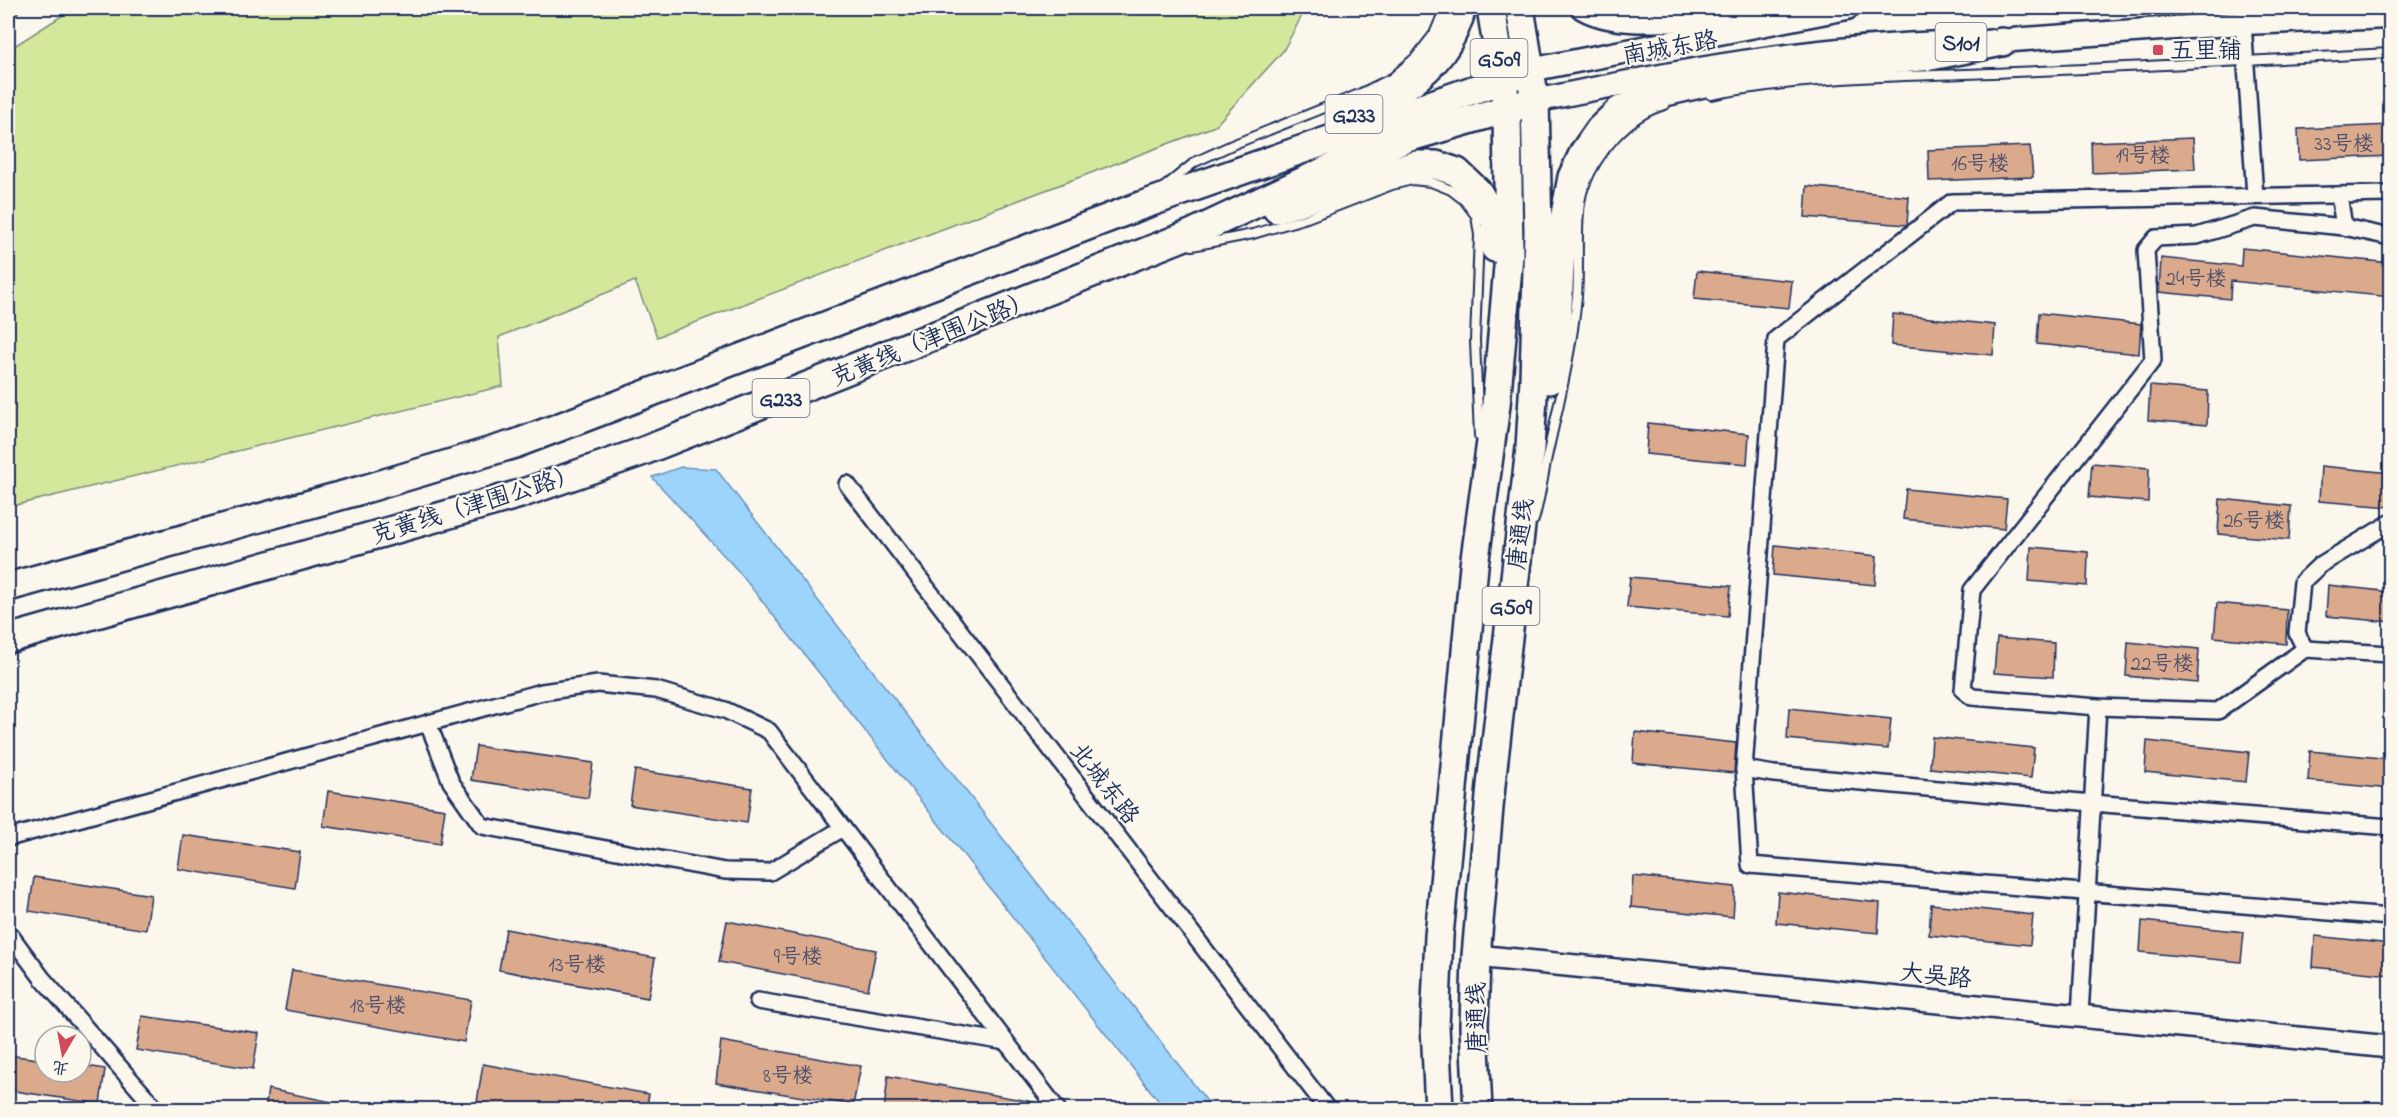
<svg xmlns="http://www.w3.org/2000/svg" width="2398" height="1117" font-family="'Indie Flower','LXGW WenKai TC',sans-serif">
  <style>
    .built { fill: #f1e0d0 }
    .green { fill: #d4e89c; stroke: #788c7d; stroke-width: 1.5 }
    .water { fill: #9dd4fc; stroke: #6992bd; stroke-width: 1.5 }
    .building { fill: #dbaa8d; stroke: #1b2f5e; stroke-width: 1.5 }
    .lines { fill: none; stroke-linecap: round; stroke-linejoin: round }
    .lane-casing { stroke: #1b2f5e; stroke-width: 12 }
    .street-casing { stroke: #1b2f5e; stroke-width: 20 }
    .secondary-casing { stroke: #1b2f5e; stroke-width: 26 }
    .primary-casing { stroke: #1b2f5e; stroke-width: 27 }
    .highway-casing { stroke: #1b2f5e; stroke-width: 32 }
    .lane { stroke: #fbf7ec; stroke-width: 8 }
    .street { stroke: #fbf7ec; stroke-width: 15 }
    .secondary { stroke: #fbf7ec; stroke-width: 21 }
    .primary { stroke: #fbf7ec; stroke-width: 22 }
    .highway { stroke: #fbf7ec; stroke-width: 27 }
    .rail { stroke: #1b2f5e; stroke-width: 4.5 }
    .poi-dot { fill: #d1495b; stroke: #fbf7ec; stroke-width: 2 }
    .labels { text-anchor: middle; stroke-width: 4.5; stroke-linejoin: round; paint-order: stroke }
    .number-label { font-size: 21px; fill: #4b4e6a }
    .shield { fill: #fbf7ec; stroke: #5e6b89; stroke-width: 1.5 }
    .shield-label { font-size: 22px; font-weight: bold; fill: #1b2f5e }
    .street-label { font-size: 24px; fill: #1b2f5e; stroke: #fbf7ec }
    .poi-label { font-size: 24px; fill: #1b2f5e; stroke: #fbf7ec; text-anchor: start }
  </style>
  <rect width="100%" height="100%" fill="#fbf7ec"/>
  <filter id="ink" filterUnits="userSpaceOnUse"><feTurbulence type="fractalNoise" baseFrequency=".0167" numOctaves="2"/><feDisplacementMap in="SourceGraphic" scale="12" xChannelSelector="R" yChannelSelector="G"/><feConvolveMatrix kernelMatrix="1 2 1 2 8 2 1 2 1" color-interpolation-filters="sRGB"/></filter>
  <g filter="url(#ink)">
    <path class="built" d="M2069,1096l150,13h-151z"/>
    <path class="green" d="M74,8h1232l-23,43 -68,75 -558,211 -22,-56 -136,56 4,49 -495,121v-457z"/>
    <path class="water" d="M681,467l35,2 497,640h-48l-426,-537 -87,-95z"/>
    <g class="building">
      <path d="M2391,125v31l-92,4 -1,-31z"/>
      <path d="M2193,138l2,31 -103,4 -1,-31z"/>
      <path d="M2030,146l3,31 -104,4 -1,-31z"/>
      <path d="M1807,186l102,11 -2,28 -102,-8z"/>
      <path d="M2242,248l149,15v34l-160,-16 -1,18 -71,-7 2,-34 80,8z"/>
      <path d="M1697,271l95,10 -3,27 -95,-9z"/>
      <path d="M2039,313l102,11 -2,30 -102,-10z"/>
      <path d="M1893,314l102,11 -2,30 -102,-10z"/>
      <path d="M2150,386l58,5 -1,34 -59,-5z"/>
      <path d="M1648,423l101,11 -2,30 -101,-10z"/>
      <path d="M2092,463l57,5 -1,34 -59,-5z"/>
      <path d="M2321,466l70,7 -1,34 -71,-6z"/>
      <path d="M1906,489l101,10 -3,30 -101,-10z"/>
      <path d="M2220,499l71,7 -2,34 -71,-6z"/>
      <path d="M1775,545l102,11 -2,29 -102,-10z"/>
      <path d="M2031,547l57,5 -1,34 -58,-5z"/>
      <path d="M1630,577l101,9 -3,30 -101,-9z"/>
      <path d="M2328,585l63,7v30l-65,-6z"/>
      <path d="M2217,603l70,7 -1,34 -72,-7z"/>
      <path d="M1997,638l57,5 -1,34 -59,-4z"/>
      <path d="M2128,642l71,7 -2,34 -71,-7z"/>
      <path d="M1789,708l102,11 -3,30 -101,-10z"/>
      <path d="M1635,732l101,11 -2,30 -101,-10z"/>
      <path d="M1932,737l102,11 -3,30 -101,-10z"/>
      <path d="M2147,741l102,11 -3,30 -101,-10z"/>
      <path d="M476,746l117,17 -5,35 -117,-18z"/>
      <path d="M2310,751l81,8v30l-83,-8z"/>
      <path d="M635,770l117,18 -5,35 -117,-18z"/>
      <path d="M328,791l117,18 -5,35 -117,-18z"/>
      <path d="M183,835l117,17 -5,36 -117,-19z"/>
      <path d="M1633,876l102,11 -2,30 -102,-10z"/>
      <path d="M34,877l117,18 -5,35 -117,-19z"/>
      <path d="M1778,892l102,11 -2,30 -102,-10z"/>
      <path d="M1931,904l102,11 -3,30 -101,-10z"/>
      <path d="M727,921l149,29 -8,40 -149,-28z"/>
      <path d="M2142,921l102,11 -3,30 -101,-10z"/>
      <path d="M506,929l149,29 -7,40 -149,-28z"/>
      <path d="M2315,936l76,8v31l-78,-8z"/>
      <path d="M292,970l179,30 -7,42 -179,-32z"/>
      <path d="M142,1016l117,17 -6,36 -117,-19z"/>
      <path d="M721,1041l140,25 -8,39 -137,-22z"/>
      <path d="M8,1055l37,5v12h36v-7l24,4 -5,35 -92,-14z"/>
      <path d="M483,1064l166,30 -3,16h-125l-44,-8z"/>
      <path d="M888,1076l146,26 -1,8h-149z"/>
      <path d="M268,1089l64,13v8h-67z"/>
    </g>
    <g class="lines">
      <g class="lane-casing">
        <g id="lane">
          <path d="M1711,95c100,-20 203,-18 303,-23 126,-5 251,-12 376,-19"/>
          <path d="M1164,187l31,-25 37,-17 127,-51 33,-16 24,-21 18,-23 11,-26"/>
          <path d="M1192,246l61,-12 54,-16 85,-33 20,-5 19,2 20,8 13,10 12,16 3,19 -4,106 4,95"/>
          <path d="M1534,520c6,-21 9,-42 13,-63 12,-54 25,-106 30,-161 3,-29 -3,-85 7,-109 13,-34 44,-72 81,-82"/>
        </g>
      </g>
      <g class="street-casing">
        <g id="street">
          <path d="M2243,23l12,173"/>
          <path d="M2390,194l-438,8 -176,137 -32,430 30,5 318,29 298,24"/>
          <path d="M2339,195l5,32"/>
          <path d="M2390,237l-46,-10 -89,-9 -58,18 -41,2 -10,12 7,110 -181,230 -9,100 9,7 126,10 120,4 87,-62 85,5"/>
          <path d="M847,484l481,626"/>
          <path d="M2305,649l-8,-16 5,-51 18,-17 70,-42"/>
          <path d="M428,723l23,59 31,44 243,45 45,1 73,-44"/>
          <path d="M1744,769l6,96 640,52"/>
          <path d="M8,838l534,-146 56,-8 58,6 69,20 44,21 289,379"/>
          <path d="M8,932l34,46 115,132"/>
          <path d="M758,1001l248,41"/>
          <path d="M2080,1015l18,-308"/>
        </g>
      </g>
      <g class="secondary-casing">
        <path id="secondary" d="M1476,956l914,91"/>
      </g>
      <g class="primary-casing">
        <g id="primary">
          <path d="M1583,8c43,25 136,6 186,1"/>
          <path d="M1985,42l258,-19 147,-6"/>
          <path d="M1530,70l317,-62"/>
          <path d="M1535,101c138,-29 275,-55 417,-58"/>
        </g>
      </g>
      <g class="highway-casing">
        <g id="highway">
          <path d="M1349,116c53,-25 97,-47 113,-108"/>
          <path d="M1277,209l113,-37 26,-7h20l21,7 21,20 17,29v27"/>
          <path d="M1549,380l8,-57 5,-93 10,-53 12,-25 16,-23 19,-18 29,-15 77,-18 65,-9 141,-13 71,-14"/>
          <path d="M8,587l357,-98 150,-45 625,-238 390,-136"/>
          <path d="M8,639l512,-145 121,-42 552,-219 145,-68 72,-28 125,-36"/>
          <path d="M1439,1110l-4,-84 4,-90 35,-370 22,-161 13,-150 -2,-146 -16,-101"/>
          <path d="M1478,1110l-4,-83 2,-71 15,-171 39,-337 4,-69 4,-148 -3,-130 -15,-93"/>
        </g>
      </g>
      <use href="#lane" class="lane"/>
      <use href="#street" class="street"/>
      <use href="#secondary" class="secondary"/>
      <use href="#primary" class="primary"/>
      <use href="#highway" class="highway"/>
      <path class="rail" d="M8,16l13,-8"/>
    </g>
  </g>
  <rect class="poi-dot" x="2152" y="44" width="12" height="12" rx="3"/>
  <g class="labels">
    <g class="number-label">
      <text x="2344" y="150">33号楼</text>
      <text x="2143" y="162">19号楼</text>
      <text x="1980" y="170">16号楼</text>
      <text x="2196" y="285">24号楼</text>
      <text x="2254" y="527">26号楼</text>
      <text x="2162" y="670">22号楼</text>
      <text x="798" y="963">9号楼</text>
      <text x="577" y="971">13号楼</text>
      <text x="378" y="1012">18号楼</text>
      <text x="788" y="1082">8号楼</text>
    </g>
    <g class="shield">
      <rect x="1935.5" y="23" width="51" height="38" rx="4.5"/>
      <rect x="1470.5" y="39" width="57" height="38" rx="4.5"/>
      <rect x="1325.5" y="95" width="57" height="38" rx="4.5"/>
      <rect x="752.5" y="379" width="57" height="38" rx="4.5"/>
      <rect x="1482.5" y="587" width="57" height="38" rx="4.5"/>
    </g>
    <g class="shield-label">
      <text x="1961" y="50">S101</text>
      <text x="1499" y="66">G509</text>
      <text x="1354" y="122">G233</text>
      <text x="781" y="406">G233</text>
      <text x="1511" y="614">G509</text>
    </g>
    <g class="street-label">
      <text transform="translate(1670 47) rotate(-10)" y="8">南城东路</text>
      <text transform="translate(932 338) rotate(-22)" y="8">克黄线（津围公路）</text>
      <text transform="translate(475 504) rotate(-17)" y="8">克黄线（津围公路）</text>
      <text transform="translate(1520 534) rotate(-83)" y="8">唐通线</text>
      <text transform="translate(1105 783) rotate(52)" y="8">北城东路</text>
      <text transform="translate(1936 975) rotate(6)" y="8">大吴路</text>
      <text transform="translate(1476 1018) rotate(-90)" y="8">唐通线</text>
    </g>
    <g class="poi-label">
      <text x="2170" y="58">五里铺</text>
    </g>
  </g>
  <rect width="2398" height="1117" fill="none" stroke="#fbf7ec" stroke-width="30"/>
  <rect x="15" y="15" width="2368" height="1087" fill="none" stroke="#1b2f5e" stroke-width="2" filter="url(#ink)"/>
  <g transform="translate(63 1054) rotate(190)"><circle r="28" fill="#fbf7ec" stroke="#a1a7b3" stroke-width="1.5"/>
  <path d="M0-4.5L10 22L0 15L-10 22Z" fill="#d1495b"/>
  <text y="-9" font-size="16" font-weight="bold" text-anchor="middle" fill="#1b2f5e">北</text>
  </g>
</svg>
